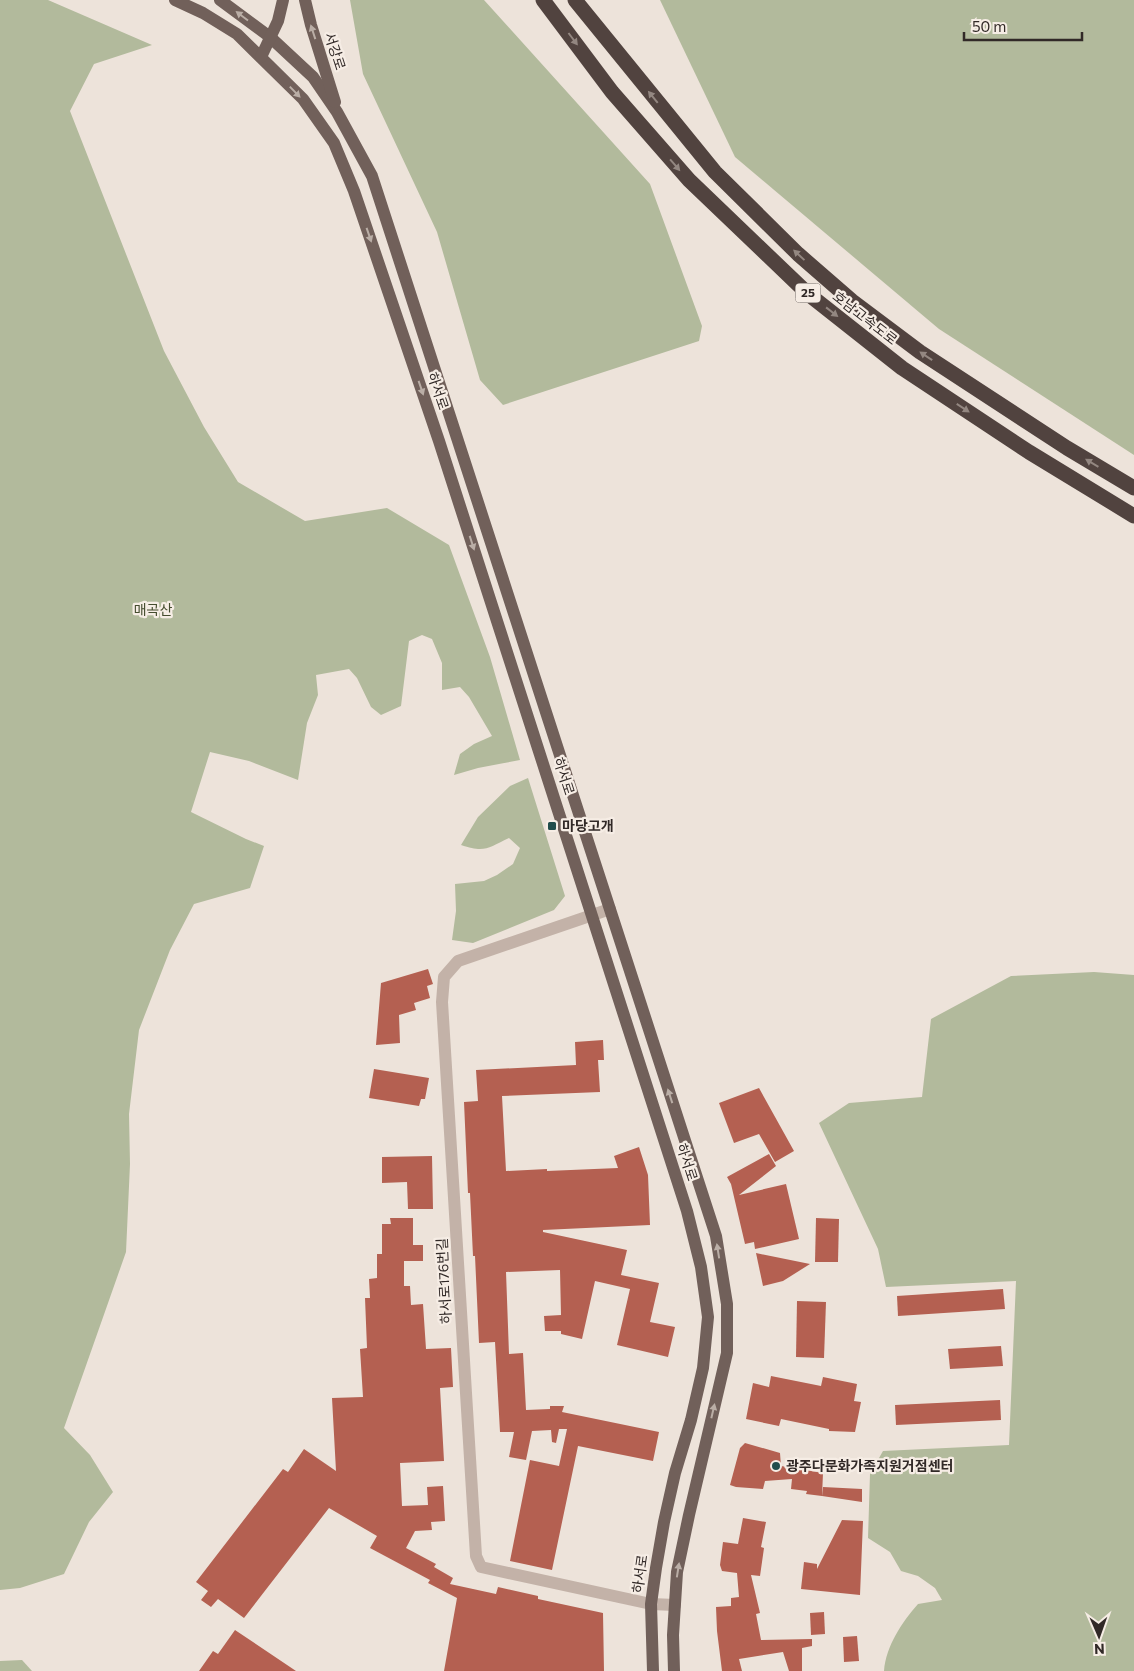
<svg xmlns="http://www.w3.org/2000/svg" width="1134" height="1671" font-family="Commissioner,'Noto Sans KR',sans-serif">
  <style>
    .green { fill: #b2ba9c }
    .building { fill: #b46051 }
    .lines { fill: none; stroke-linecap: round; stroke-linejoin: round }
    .minor { stroke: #c3b2a8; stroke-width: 12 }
    .major { stroke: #71605a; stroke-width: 12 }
    .highway { stroke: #51433f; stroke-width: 15 }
    .oneway { fill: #baaea6 }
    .oneway2 { fill: #938781 }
    .poi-dot { fill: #224d4c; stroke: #f6ede5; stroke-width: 2 }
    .labels { text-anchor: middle; stroke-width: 4.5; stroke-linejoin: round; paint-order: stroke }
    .shield { fill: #f6ede5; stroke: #6c6460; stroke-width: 1 }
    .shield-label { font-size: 12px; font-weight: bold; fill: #312927 }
    .street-label { font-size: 14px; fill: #312927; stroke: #f6ede5 }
    .park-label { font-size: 14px; fill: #444c2e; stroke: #f6ede5 }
    .poi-label { font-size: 14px; font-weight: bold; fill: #312927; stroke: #f6ede5; text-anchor: start }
  </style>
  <rect width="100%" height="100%" fill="#ede3da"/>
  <g class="green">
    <path d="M0,0h48l104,45 -58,19 -24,47 94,240 40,76 34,55 67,39 82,-13 62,37 41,112 30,103 -42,8 -24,7 6,-21 14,-10 18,-8 -23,-39 -9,-10 -18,3v-27l-10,-24 -10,-4 -13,6 -8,65 -20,9 -10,-8 -14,-29 -8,-9 -33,6 2,20 -11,28 -9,57 -49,-19 -39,-9 -19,60 55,27 18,7 -14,42 -56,16 -24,46 -31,80 -10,84 1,50 -4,88 -62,176 26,27 23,37 -24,30 -25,52 -44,14 -20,2z"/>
    <path d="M350,0h134l166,184 52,142 -3,15 -196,64 -23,-25 -43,-148 -74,-158z"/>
    <path d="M660,0h474v455l-195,-126 -204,-172z"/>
    <path d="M528,778l37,118 -11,14 -81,33 -21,-3 4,-29 -1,-27 29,-3 13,-6 16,-11 7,-16 -11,-10c-21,10 -24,15 -48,7l17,-28 32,-31z"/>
    <path d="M1094,972l40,3v696h-250c2,-25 18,-49 34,-67l24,-4 -7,-12 -17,-12 -17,-5 -11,-19 -22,-14 2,-64 13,-23 126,-6 7,-164 -130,6 -8,-38 -59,-126 30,-20 73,-6 9,-78 80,-43z"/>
    <path d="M22,1660l10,11h-32v-10z"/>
  </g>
  <g class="building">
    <path d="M428,969l5,15 -6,2 3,12 -16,5 2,7 -17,5 1,28 -24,2 5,-62z"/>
    <path d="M603,1040l1,20h-6l2,32 -98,4 4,75 41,-2v2l71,-3 -4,-12 25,-9 9,28 2,50 -107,5v2l84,18 -6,25 38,8 -9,39 25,5 -7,30 -51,-12 13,-56 -35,-8 -13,58 -21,-5v-3h-16l-1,-15 17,-1 -1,-45 -54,2 3,82 14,-1 3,57 24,-1v-3h14l-2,6 97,20 -6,29 -75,-15 -26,124 -42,-9 20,-101 29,6 8,-37h-8l-3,14 -4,-1 -1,-12 -19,1 -6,29 -17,-3 5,-25h-14l-5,-90 -16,1 -4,-87h-2l-3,-63h-2l-4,-91 14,-1 -2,-31 100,-5 -1,-23z"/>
    <path d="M374,1069l55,9 -4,21h-4l-2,7 -50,-8z"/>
    <path d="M759,1088l35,63 -19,11 -16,-28 -25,9 -15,-40z"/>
    <path d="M769,1154l7,12 -37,29 47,-11 13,55 -44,10 -1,-7 -9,2 -14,-60 -4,-7z"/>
    <path d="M432,1156l1,53h-25l-1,-27 -25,1v-26z"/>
    <path d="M390,1218h23v27h10v16h-19v25h6l1,19 12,-1 3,45 25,-1 2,39 -13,1 4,73 -44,2 2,43 26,-1 -1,-18 16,-1 2,35 -14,1 1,8 -17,1 -9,17 30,16 -2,3 19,11 -3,6 46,10 2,-7 40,9v3l65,14 1,58h-160l13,-73 -29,-15 2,-3 -60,-32 7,-12 -48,-28 -85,110 -26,-19 -7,8 -10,-7 7,-9 -12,-9 87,-113 5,3 16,-23 32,22 -4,-73 31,-1 -3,-48 7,-1 -2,-50h5l-1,-19 8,-1v-24h5v-30h9z"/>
    <path d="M816,1218l23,1 -1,43h-23z"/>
    <path d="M756,1253l54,11 -27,17 -20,5z"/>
    <path d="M1003,1289l2,20 -107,7 -1,-20z"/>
    <path d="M797,1301l29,1 -2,56 -28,-1z"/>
    <path d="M1001,1346l2,20 -53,3 -2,-20z"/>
    <path d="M771,1376l50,10 2,-9 34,7 -3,17 7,1 -6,30 -26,-1v-2l-48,-10 -2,7 -33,-7 7,-36 16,4z"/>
    <path d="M1000,1400l1,20 -105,5 -1,-20z"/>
    <path d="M745,1443l35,10 1,13 42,7 -1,23 -16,-2 1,-3 -16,-2 1,-10 -27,2 -2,8 -27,-2 -6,-2 10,-37z"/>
    <path d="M823,1487l39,2v13l-40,-6z"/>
    <path d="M743,1518l23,4 -5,25 3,1 -4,28 -9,-1 9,38 -4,1 5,26 51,-1v7l-10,2v23h-13l-6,-19 -44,7 3,12h-20l-5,-40 -1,-24 15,-1v-8l8,-1 -2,-24 -15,-2 -2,-6 3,-23 15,2z"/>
    <path d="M842,1520l21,1 -3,74 -59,-6 3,-27 13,2v5z"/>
    <path d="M824,1612l1,22 -14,1 -1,-22z"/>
    <path d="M235,1630l61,41h-97l14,-20 5,3z"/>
    <path d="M857,1636l2,25 -15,1 -1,-25z"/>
  </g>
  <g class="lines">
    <path class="minor" d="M610,909l-152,52 -14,16 -2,25 34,554 5,11 170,37 24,1"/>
    <g class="major">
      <path d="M175,0l28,13 34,21 66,65 31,44 20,48 85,250 248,770 14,56 7,50 -5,51 -12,52 -16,53 -11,49 -8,46 -5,36 2,67"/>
      <path d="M220,0l50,37 43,40 24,35 35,64 344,1060 11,68v49l-38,162 -12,57 -4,63 1,36"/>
      <path d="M305,0l6,25 24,77"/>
      <path d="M261,57l17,-36 5,-21"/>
    </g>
    <g class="highway">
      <path d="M543,0l69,92 77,88 118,113 95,75 127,84 105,64"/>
      <path d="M575,0l140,172 83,82 54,47 68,51 147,96 67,40"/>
    </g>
  </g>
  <defs><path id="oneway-solid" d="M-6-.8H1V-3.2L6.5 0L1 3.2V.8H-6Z" transform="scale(1.25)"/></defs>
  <g class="oneway">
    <use href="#oneway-solid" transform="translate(242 16) rotate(-143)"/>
    <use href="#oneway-solid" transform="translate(313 32) rotate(-108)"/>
    <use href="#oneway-solid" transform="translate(295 92) rotate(46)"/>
    <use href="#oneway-solid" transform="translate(369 235) rotate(71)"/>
    <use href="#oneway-solid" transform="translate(421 388) rotate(71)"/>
    <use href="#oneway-solid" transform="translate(472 543) rotate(72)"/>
    <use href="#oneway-solid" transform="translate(670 1096) rotate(-108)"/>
    <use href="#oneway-solid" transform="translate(718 1251) rotate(-99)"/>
    <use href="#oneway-solid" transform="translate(713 1411) rotate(-77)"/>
    <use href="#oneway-solid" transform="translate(678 1570) rotate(-81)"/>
  </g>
  <g class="oneway2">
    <use href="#oneway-solid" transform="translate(573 39) rotate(53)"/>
    <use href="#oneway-solid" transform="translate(653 97) rotate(-129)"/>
    <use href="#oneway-solid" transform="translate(675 165) rotate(49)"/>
    <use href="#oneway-solid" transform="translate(799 255) rotate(-137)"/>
    <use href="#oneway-solid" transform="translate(832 312) rotate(38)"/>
    <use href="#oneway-solid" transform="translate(926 356) rotate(-146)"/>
    <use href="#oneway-solid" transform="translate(963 408) rotate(33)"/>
    <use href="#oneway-solid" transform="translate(1092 463) rotate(-149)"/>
  </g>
  <g class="poi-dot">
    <rect x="547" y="821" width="10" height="10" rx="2.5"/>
    <circle cx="776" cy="1466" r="5"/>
  </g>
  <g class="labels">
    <rect class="shield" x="795.5" y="283.5" width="25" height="19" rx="4"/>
    <g class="shield-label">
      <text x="808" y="297">25</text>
    </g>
    <g class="street-label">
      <text transform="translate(335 51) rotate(72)" y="5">서강로</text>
      <text transform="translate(865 318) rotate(38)" y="5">호남고속도로</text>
      <text transform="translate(438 391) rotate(71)" y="5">하서로</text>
      <text transform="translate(564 776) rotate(72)" y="5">하서로</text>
      <text transform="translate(687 1162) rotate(72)" y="5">하서로</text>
      <text transform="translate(444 1281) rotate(-93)" y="5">하서로176번길</text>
      <text transform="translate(640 1574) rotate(-82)" y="5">하서로</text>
    </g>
    <g class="park-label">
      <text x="153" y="615">매곡산</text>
    </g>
    <g class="poi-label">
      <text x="562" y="831">마당고개</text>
      <text x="786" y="1471">광주다문화가족지원거점센터</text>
    </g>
  </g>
  <g transform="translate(1099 1636) rotate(178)" stroke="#f6ede5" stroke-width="4" paint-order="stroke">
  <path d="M0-4L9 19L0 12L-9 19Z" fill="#312927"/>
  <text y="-8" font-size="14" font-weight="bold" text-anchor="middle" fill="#312927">N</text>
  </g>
  <path d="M964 32v8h118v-8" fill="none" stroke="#312927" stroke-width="2.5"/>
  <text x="972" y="32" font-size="15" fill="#312927" stroke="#f6ede5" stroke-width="4" paint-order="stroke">50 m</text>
</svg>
